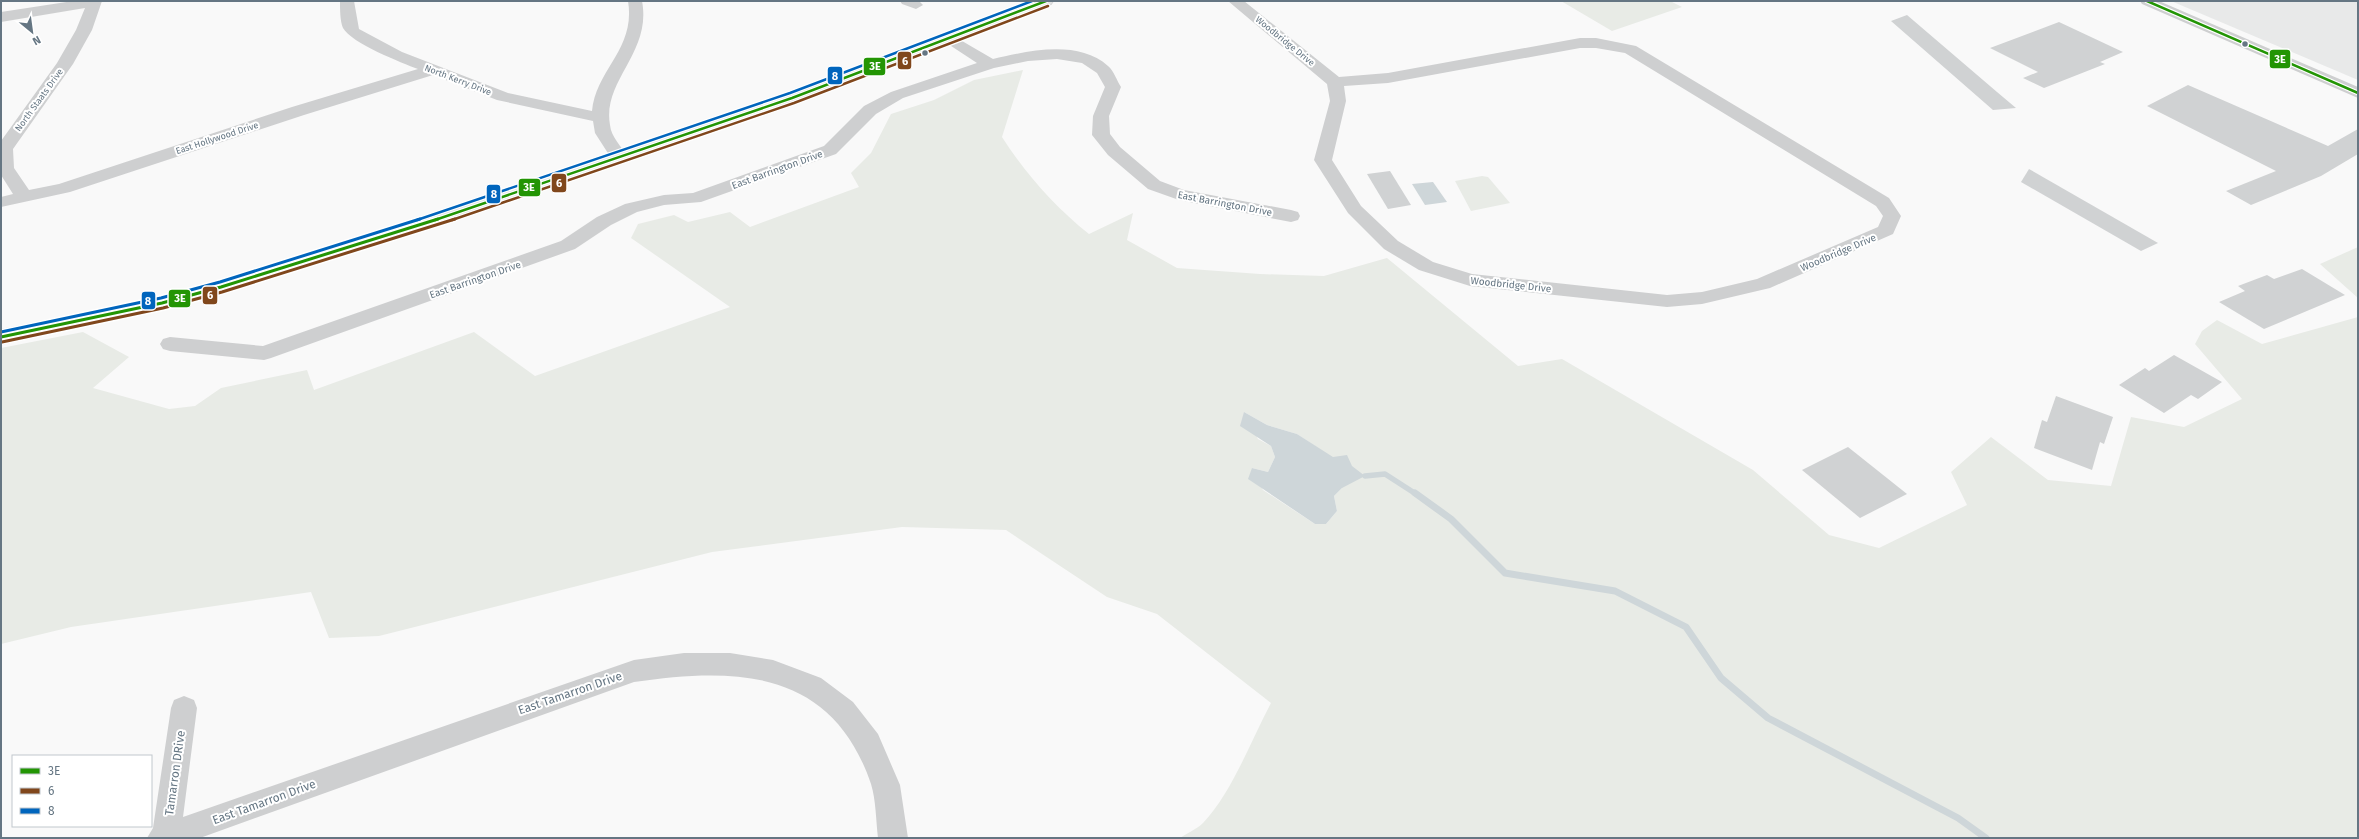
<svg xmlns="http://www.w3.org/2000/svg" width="2359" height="839" font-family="'Fira Sans',sans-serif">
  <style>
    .built { fill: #e8e9e9 }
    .green { fill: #e8ebe6; fill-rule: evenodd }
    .water { fill: #ced6d9 }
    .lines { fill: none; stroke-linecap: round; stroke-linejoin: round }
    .stream-far1 { stroke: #ced6d9; stroke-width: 5.5 }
    .stream { stroke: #ced6d9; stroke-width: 7 }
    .building { fill: #d0d2d3 }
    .major-casing { stroke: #d5d6d7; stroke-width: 2 }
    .minor { fill: #cecfd0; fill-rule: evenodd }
    .major { fill: #e1e2e2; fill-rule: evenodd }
    .bus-1-far1-casing { stroke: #fff; stroke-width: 5 }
    .bus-1-casing { stroke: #fff; stroke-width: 6 }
    .bus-2-far1-casing { stroke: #fff; stroke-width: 5 }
    .bus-2-casing { stroke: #fff; stroke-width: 6 }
    .bus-3-far1-casing { stroke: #fff; stroke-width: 5 }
    .bus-3-casing { stroke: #fff; stroke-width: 6 }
    .bus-1-far1 { stroke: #239504; stroke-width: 2.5 }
    .bus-1 { stroke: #239504; stroke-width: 3 }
    .bus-2-far1 { stroke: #80471c; stroke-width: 2.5 }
    .bus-2 { stroke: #80471c; stroke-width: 3 }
    .bus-3-far1 { stroke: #0065bd; stroke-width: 2.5 }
    .bus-3 { stroke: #0065bd; stroke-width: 3 }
    .bus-dot { fill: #657683; stroke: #fff; stroke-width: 1.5 }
    .labels { text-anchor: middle; stroke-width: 4; stroke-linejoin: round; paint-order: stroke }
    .far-street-label { font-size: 9px; fill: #657683; stroke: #fff }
    .street-label { font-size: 10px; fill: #657683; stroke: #fff }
    .near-street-label { font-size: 12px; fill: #657683; stroke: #fff }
    .line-badge { stroke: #fff; stroke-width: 1.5 }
    .badge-label { font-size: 11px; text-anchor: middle; font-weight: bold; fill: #fff }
  </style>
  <rect width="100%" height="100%" fill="#f9f9f9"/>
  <path class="built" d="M2171,1h187v79z"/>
  <g class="green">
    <path d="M1561,1h109l12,6 -70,24z"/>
    <path d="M1023,70l-21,67c23,36 53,70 87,97l44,-21 -6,27 50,28 83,6 64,2 63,-18 131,108 44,-7 191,111 76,65 50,13 88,-43 -16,-33 40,-35 57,43 63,6 20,-69 53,10 58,-28 -47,-55 7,-13 15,-11 45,24 96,-27v521h-1178c7,-5 17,-9 23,-15 30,-32 47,-81 68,-120l-114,-89 -50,-17 -101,-67 -104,-3 -190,25 -333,84 -50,2 -18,-46 -240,35 -70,17v-296l82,-16 46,25 -36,31 76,21 26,-3 26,-18 86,-18 7,20 160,-58 61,44 195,-69 -99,-69 7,-14 36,-9 14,7 42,-10 20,15 109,-40 -8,-14 20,-20 20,-39 43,-14 40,-20zM1244,412l23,13 30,9 36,24 9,30 -8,8 3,15 -11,13h-11l-52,-34 -11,-22 16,4 7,-15 -4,-11 -13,-7z"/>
    <path d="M1482,176l6,1 22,26 -39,8 -16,-30z"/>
    <path d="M2358,247v51l-38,-34z"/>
  </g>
  <g class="water">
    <path d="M1433,182l14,20 -22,3 -13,-21z"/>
    <path d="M1244,412l23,13 30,9 36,23 14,-2 5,11 13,10 -23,12 -8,8 3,15 -11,13h-11l-67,-45 4,-11 16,4 7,-15 -4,-11 -31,-20z"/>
  </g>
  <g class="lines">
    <path class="stream-far1" d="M1365,476l20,-2 31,20"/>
    <path class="stream" d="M1415,493l36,26 54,54 110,18 71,36 35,51 47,40 190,100 28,20"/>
  </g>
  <g class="building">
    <path d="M1907,15l90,77 19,16 -23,2 -102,-89z"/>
    <path d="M2059,22l64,30 -23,10 5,2 -61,24 -21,-10 15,-6 -48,-24z"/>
    <path d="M2188,85l140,61 30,-17v25l-37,22 -70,29 -25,-14 50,-20 -129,-65z"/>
    <path d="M2029,169l129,74 -17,8 -120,-69z"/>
    <path d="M1390,171l21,34 -23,4 -21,-35z"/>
    <path d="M2302,269l43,26 -81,34 -45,-27 26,-11 -7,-5 29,-11 7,4z"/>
    <path d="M2174,355l48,27 -24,17 -7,-4 -27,18 -45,-28 26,-17 4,3z"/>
    <path d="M2056,396l57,21 -9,27 -4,-2 -8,28 -58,-22 8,-28 5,2z"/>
    <path d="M1848,447l59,47 -47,24 -58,-48z"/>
  </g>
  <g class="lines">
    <g class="major-casing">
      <path id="major" d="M1033,1h20l-2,3 -253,97 -345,119 -225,71 -66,18 -161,35v-14l161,-33 52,-14 225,-71 347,-117z"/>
    </g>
    <g class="minor">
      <path d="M73,1h29l-10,29 -19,34 -60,85 1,19 15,22 30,-6 233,-77 126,-38c-16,-6 -67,-26 -75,-41 -3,-7 -3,-19 -3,-27h14l5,28 43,23 106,41 84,18c4,-42 44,-62 36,-110h14c10,52 -40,79 -32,124 1,12 12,22 18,32l-3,4h-12l-18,-28 -2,-12 -96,-21 -64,-25 -129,40 -234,77 -69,15v-10l12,-3 -12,-19v-34l56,-78 19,-33 9,-22 -84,14v-10z"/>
      <path d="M900,1h19l4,4 -7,4 -14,-5z"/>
      <path d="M1228,1h16l95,76 49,-4 192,-35h16l40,8 253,152 12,18 -8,18 -123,54 -68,16 -35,3 -197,-21 -51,-16 -35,-21 -36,-36 -34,-53 16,-59 -3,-17zM1580,48h16l29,5 251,153 7,10 -5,11 -121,52 -55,13 -35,3 -195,-21 -39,-12 -35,-21 -37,-35 -29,-46 14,-59 -2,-15 44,-3z"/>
      <path d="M2140,1h19l199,86v11l-216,-94z"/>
      <path d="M950,34l43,25c35,-8 85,-20 115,7 6,5 9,15 13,21l-12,29 1,18 10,13 40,34 24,9 107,20 7,2 2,4 -2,4 -7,2 -112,-22 -31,-11 -40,-34 -16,-20 1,-19 12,-29 -8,-14 -15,-10 -25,-4 -29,2 -34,7 -91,30 -27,16 -40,40 -135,48 -37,3 -27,7 -26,13 -36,24 -304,109 -7,2 -94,-9 -7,-2 -3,-5 3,-5 7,-2 93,9 298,-105 36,-24 28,-13 39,-9 29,-2 131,-47 40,-40 27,-14 86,-29 -32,-21 -3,-3z"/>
      <path d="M684,653h46l43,7 48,18 32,24 25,32 22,51 8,53h-30c-2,-17 -2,-38 -7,-54 -39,-115 -134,-117 -237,-102l-434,156h-53l6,-10 18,-120 3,-8 10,-4 10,4 3,8 -14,109 451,-157z"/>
    </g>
    <use href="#major" class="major"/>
    <g class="bus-1-far1-casing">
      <g id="bus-1-far1">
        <path d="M2147,1l211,92"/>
        <path d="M435,220l357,-122 254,-97"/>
      </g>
    </g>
    <g class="bus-1-casing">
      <path id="bus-1" d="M1,337l161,-34 59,-16 217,-68"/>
    </g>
    <g class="bus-2-far1-casing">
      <path id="bus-2-far1" d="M452,220l342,-117 254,-97"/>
    </g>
    <g class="bus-2-casing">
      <path id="bus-2" d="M2,342l161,-34 59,-16 233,-73"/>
    </g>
    <g class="bus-3-far1-casing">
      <path id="bus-3-far1" d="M417,220l373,-127 242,-92"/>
    </g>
    <g class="bus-3-casing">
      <path id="bus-3" d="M1,332l160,-34 59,-16 200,-63"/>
    </g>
    <use href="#bus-1-far1" class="bus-1-far1"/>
    <use href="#bus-1" class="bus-1"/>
    <use href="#bus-2-far1" class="bus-2-far1"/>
    <use href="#bus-2" class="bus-2"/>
    <use href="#bus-3-far1" class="bus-3-far1"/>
    <use href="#bus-3" class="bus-3"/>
  </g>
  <g class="bus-dot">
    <circle cx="2245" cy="44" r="3.5"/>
    <circle cx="925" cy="53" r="3.5"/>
  </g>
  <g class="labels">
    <g class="far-street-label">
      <text transform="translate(1285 41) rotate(39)" y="3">Woodbridge Drive</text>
      <text transform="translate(458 80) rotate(21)" y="3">North Kerry Drive</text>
      <text transform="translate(39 100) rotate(-54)" y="3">North Staats Drive</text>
      <text transform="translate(217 138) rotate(-18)" y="3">East Hollywood Drive</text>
    </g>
    <g class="street-label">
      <text transform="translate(777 169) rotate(-20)" y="4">East Barrington Drive</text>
      <text transform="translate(1225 203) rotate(11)" y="4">East Barrington Drive</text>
      <text transform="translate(1838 252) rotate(-23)" y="4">Woodbridge Drive</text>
      <text transform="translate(475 279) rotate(-19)" y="4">East Barrington Drive</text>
      <text transform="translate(1511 284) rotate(6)" y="4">Woodbridge Drive</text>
    </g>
    <g class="near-street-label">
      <text transform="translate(570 693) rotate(-19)" y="4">East Tamarron Drive</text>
      <text transform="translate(175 773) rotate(-82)" y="4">Tamarron DRive</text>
      <text transform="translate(264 802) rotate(-20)" y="4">East Tamarron Drive</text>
    </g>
  </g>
  <g class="line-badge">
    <rect x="2269" y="49" width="22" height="20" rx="4" fill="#239504"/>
    <rect x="897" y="51" width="15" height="19" rx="4" fill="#80471c"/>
    <rect x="863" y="57" width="23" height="19" rx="4" fill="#239504"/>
    <rect x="827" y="66" width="16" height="19" rx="4" fill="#0065bd"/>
    <rect x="551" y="173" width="16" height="20" rx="4" fill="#80471c"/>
    <rect x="518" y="178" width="23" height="19" rx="4" fill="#239504"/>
    <rect x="486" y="184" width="15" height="20" rx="4" fill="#0065bd"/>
    <rect x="202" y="286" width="16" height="19" rx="4" fill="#80471c"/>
    <rect x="168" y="289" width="23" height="19" rx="4" fill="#239504"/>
    <rect x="141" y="291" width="15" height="19" rx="4" fill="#0065bd"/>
  </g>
  <g class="badge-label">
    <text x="2280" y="63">3E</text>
    <text x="905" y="65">6</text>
    <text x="875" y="70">3E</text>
    <text x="835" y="80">8</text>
    <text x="559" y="187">6</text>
    <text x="529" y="191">3E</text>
    <text x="494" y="198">8</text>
    <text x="210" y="299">6</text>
    <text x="180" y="302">3E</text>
    <text x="148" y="305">8</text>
  </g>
  <rect width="2359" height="839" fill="none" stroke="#657683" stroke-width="4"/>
  <rect x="12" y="755" width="140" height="72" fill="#ffffff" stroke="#c1c8cd"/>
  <rect x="20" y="768" width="20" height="6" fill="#239504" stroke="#c1c8cd"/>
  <text x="48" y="775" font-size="12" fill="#657683">3E</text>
  <rect x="20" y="788" width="20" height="6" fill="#80471c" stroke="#c1c8cd"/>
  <text x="48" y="795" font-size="12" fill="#657683">6</text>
  <rect x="20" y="808" width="20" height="6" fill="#0065bd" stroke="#c1c8cd"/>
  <text x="48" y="815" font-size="12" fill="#657683">8</text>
  <g transform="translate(32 32) rotate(151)" stroke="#ffffff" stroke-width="3" paint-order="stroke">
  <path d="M0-3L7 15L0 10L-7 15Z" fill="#657683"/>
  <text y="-6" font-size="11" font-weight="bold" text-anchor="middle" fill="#657683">N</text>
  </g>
</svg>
